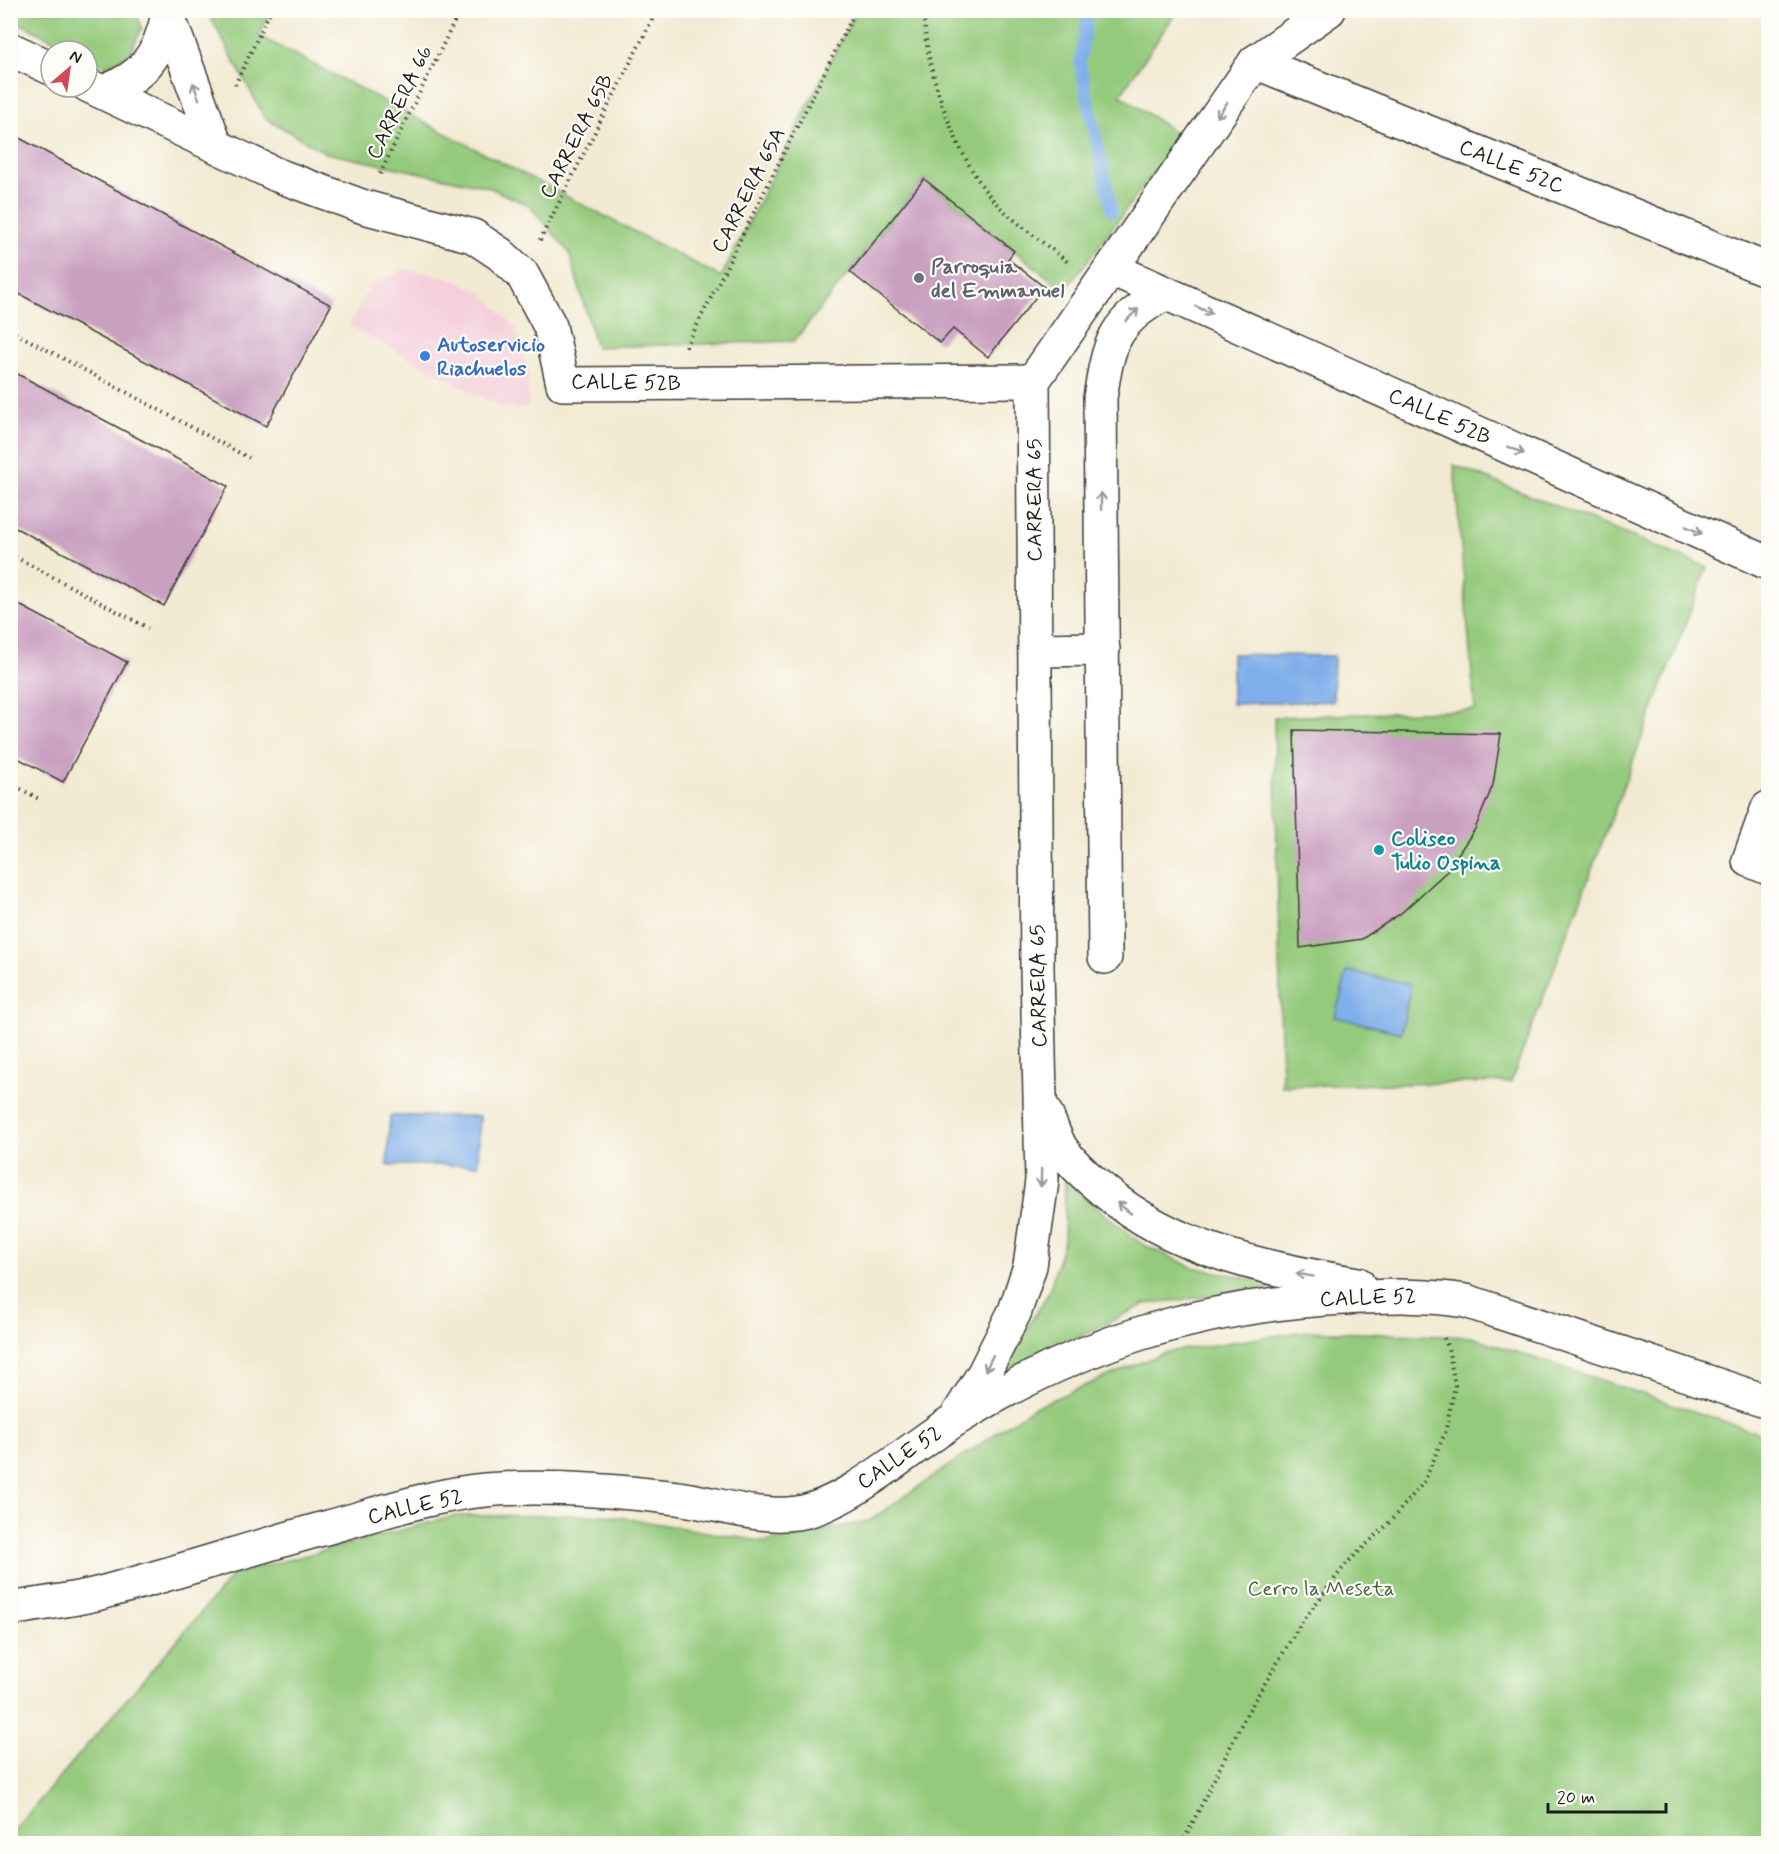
<svg xmlns="http://www.w3.org/2000/svg" width="1779" height="1854" font-family="Mynerve,sans-serif">
  <style>
    .built { fill: #f5cfdb }
    .green { fill: #94ca7c; stroke: #58734c; stroke-width: 1.5 }
    .water { fill: #7fafea; stroke: #4e6683; stroke-width: 1.5 }
    .lines { fill: none; stroke-linecap: round; stroke-linejoin: round }
    .stream { stroke: #7fafea; stroke-width: 12 }
    .building { fill: #caa0c1 }
    .minor-casing { stroke: #3c3b37; stroke-width: 36 }
    .path { stroke: #3c3b37; stroke-width: 4; stroke-dasharray: 1.5 4.5; stroke-linecap: butt }
    .minor { stroke: #fff; stroke-width: 33 }
    .oneway { stroke: #999 }
    .worship-dot { fill: #6b7280; stroke: #fdfcf7; stroke-width: 2 }
    .shop-dot { fill: #3f7fe0; stroke: #fdfcf7; stroke-width: 2 }
    .culture-dot { fill: #0f9aa8; stroke: #fdfcf7; stroke-width: 2 }
    .labels { text-anchor: middle; stroke-width: 4.5; stroke-linejoin: round; paint-order: stroke }
    .street-label { font-size: 21px; fill: #1c1c1c; stroke: #fdfcf7 }
    .worship-label { font-size: 21px; font-weight: bold; fill: #5b616d; stroke: #fdfcf7; text-anchor: start }
    .shop-label { font-size: 21px; font-weight: bold; fill: #366cbe; stroke: #fdfcf7; text-anchor: start }
    .culture-label { font-size: 21px; font-weight: bold; fill: #0d838f; stroke: #fdfcf7; text-anchor: start }
    .park-label { font-size: 21px; fill: #4c6242; stroke: #fdfcf7 }
  </style>
  <rect width="100%" height="100%" fill="#fdfcf7"/>
  <filter id="ink" filterUnits="userSpaceOnUse"><feTurbulence type="fractalNoise" baseFrequency=".0167" numOctaves="2"/><feDisplacementMap in="SourceGraphic" scale="12" xChannelSelector="R" yChannelSelector="G"/><feConvolveMatrix kernelMatrix="1 2 1 2 8 2 1 2 1" color-interpolation-filters="sRGB"/></filter>
  <filter id="wash" filterUnits="userSpaceOnUse"><feTurbulence type="fractalNoise" baseFrequency=".008" numOctaves="4" result="noise"/><feDisplacementMap in="SourceGraphic" scale="24" xChannelSelector="R" yChannelSelector="G"/><feGaussianBlur stdDeviation="1.35" result="paint"/><feColorMatrix in="noise" values="0 0 0 0 0 0 0 0 0 0 0 0 0 0 0 0 0 1.4 0 .05"/><feComposite in="paint" operator="in"/></filter>
  <g filter="url(#wash)">
    <rect width="100%" height="100%" fill="#f2ead2"/>
    <path class="built" d="M406,269l44,9 33,15 32,35 14,43 -1,37h-26l-153,-82 21,-41z"/>
    <g class="green">
      <path d="M10,11h126l6,17 -12,25 -23,14 -20,-10v-6h-12l-64,-32z"/>
      <path d="M207,11h64l-12,25 462,241 135,-266h321l-57,84 61,41 -116,155 -141,-112 -130,162 -198,6 -27,-95 -39,-46 -42,-19 -162,-34 -61,-35z"/>
      <path d="M1454,465l253,102 -196,515 -229,4 -8,-369 201,-7z"/>
      <path d="M1065,1182l77,62 50,23 100,20 -147,17 -150,76 54,-88 15,-52z"/>
      <path d="M1307,1331l165,6 296,99v407h-1757v-9l223,-260 221,-58 152,-1 158,27 104,-21 165,-114 132,-55z"/>
    </g>
    <g class="water">
      <path d="M1232,654l102,2 -1,45 -101,3z"/>
      <path d="M1347,971l64,13 -10,49 -66,-16z"/>
      <path d="M390,1116h90l-2,49h-91z"/>
    </g>
    <g class="lines">
      <path class="stream" d="M1088,10l-8,54 32,147"/>
    </g>
    <g id="blocks">
      <g class="building">
        <path d="M10,133l321,172 -65,121 -256,-137z"/>
        <path d="M924,179l90,72 -6,8 36,28 -56,70 -35,-28 -13,14 -90,-71z"/>
        <path d="M10,370l218,116 -64,120 -154,-81z"/>
        <path d="M10,600l117,62 -64,120 -53,-28z"/>
        <path d="M1294,730l207,4 -8,51 -18,44 -29,43 -46,42 -38,25 -62,9z"/>
      </g>
    </g>
  </g>
  <g filter="url(#ink)">
    <use href="#blocks" fill-opacity="0" stroke="#3c3b37" stroke-width="1.5"/>
    <g class="lines">
      <g class="minor-casing">
        <g id="minor">
          <path d="M166,10l50,136"/>
          <path d="M10,49l41,19"/>
          <path d="M1255,62l513,208"/>
          <path d="M87,85l190,90 87,32 109,29 27,18 22,20 28,52 13,58 470,-3"/>
          <path d="M103,92c39,-14 57,-37 65,-78"/>
          <path d="M1112,269l656,294"/>
          <path d="M1035,650l68,-1"/>
          <path d="M1768,808l-19,52 19,8"/>
          <path d="M1105,957l-5,-559c9,-57 13,-76 66,-105"/>
          <path d="M1044,1110c6,12 10,26 17,38 11,16 27,30 42,42 72,61 165,79 255,94"/>
          <path d="M958,1415l26,-42 31,-62 15,-45 12,-85 -5,-212 -4,-588 222,-319 74,-52"/>
          <path d="M10,1609c33,-6 67,-9 98,-18 74,-20 147,-44 221,-64 51,-14 103,-32 156,-37 61,-5 124,0 184,7 43,4 84,22 128,16 50,-7 119,-70 164,-97 122,-74 241,-111 383,-118 42,-2 81,-4 122,3l302,101"/>
        </g>
      </g>
      <g class="path">
        <path d="M924,10c-1,56 33,151 71,192 22,23 51,42 75,62"/>
        <path d="M235,85l36,-75"/>
        <path d="M380,174l80,-164"/>
        <path d="M540,240l117,-230"/>
        <path d="M10,330l239,128"/>
        <path d="M686,347l170,-337"/>
        <path d="M10,554l138,74"/>
        <path d="M10,783l31,17"/>
        <path d="M1182,1844l64,-129 55,-92 45,-59 41,-39 37,-43 21,-49 10,-47 -7,-39 -6,-13"/>
      </g>
      <use href="#minor" class="minor"/>
    </g>
    <defs><path id="oneway-shaft" d="M-6 0H5M1.5-3L5.5 0L1.5 3" fill="none" stroke-width="1.6" stroke-linecap="round" stroke-linejoin="round" transform="scale(1.5)"/></defs>
    <g class="oneway">
      <use href="#oneway-shaft" transform="translate(196 91) rotate(-110)"/>
      <use href="#oneway-shaft" transform="translate(1222 110) rotate(125)"/>
      <use href="#oneway-shaft" transform="translate(1204 310) rotate(24)"/>
      <use href="#oneway-shaft" transform="translate(1132 315) rotate(-45)"/>
      <use href="#oneway-shaft" transform="translate(1516 450) rotate(24)"/>
      <use href="#oneway-shaft" transform="translate(1101 501) rotate(-91)"/>
      <use href="#oneway-shaft" transform="translate(1694 530) rotate(24)"/>
      <use href="#oneway-shaft" transform="translate(1041 1178) rotate(91)"/>
      <use href="#oneway-shaft" transform="translate(1124 1208) rotate(-142)"/>
      <use href="#oneway-shaft" transform="translate(1305 1275) rotate(-170)"/>
      <use href="#oneway-shaft" transform="translate(989 1363) rotate(116)"/>
    </g>
  </g>
  <circle class="worship-dot" cx="919" cy="278" r="6"/>
  <circle class="shop-dot" cx="425" cy="356" r="6"/>
  <circle class="culture-dot" cx="1379" cy="850" r="6"/>
  <g class="labels">
    <g class="street-label">
      <text transform="translate(399 102) rotate(-64)" y="7">CARRERA 66</text>
      <text transform="translate(576 136) rotate(-63)" y="7">CARRERA 65B</text>
      <text transform="translate(1512 166) rotate(22)" y="7">CALLE 52C</text>
      <text transform="translate(748 190) rotate(-63)" y="7">CARRERA 65A</text>
      <text transform="translate(626 382) rotate(1)" y="7">CALLE 52B</text>
      <text transform="translate(1440 416) rotate(24)" y="7">CALLE 52B</text>
      <text transform="translate(1034 500) rotate(-90)" y="7">CARRERA 65</text>
      <text transform="translate(1038 986) rotate(-91)" y="7">CARRERA 65</text>
      <text transform="translate(1368 1297) rotate(-2)" y="7">CALLE 52</text>
      <text transform="translate(899 1457) rotate(-34)" y="7">CALLE 52</text>
      <text transform="translate(415 1506) rotate(-13)" y="7">CALLE 52</text>
    </g>
    <g class="worship-label">
      <text x="931" y="273">Parroquia<tspan x="931" dy="24">del Emmanuel</tspan></text>
    </g>
    <g class="shop-label">
      <text x="437" y="351">Autoservicio<tspan x="437" dy="24">Riachuelos</tspan></text>
    </g>
    <g class="culture-label">
      <text x="1391" y="845">Coliseo<tspan x="1391" dy="24">Tulio Ospina</tspan></text>
    </g>
    <g class="park-label">
      <text x="1321" y="1595">Cerro la Meseta</text>
    </g>
  </g>
  <rect width="1779" height="1854" fill="none" stroke="#fdfcf7" stroke-width="36"/>
  <g transform="translate(69 69) rotate(29)"><circle r="28" fill="#fdfcf7" stroke="#a3a29f" stroke-width="1.5"/>
  <path d="M0-4.5L10 22L0 15L-10 22Z" fill="#d1495b"/>
  <text y="-9" font-size="16" font-weight="bold" text-anchor="middle" fill="#1c1c1c">N</text>
  </g>
  <path d="M1548 1803v9h118v-9" fill="none" stroke="#1c1c1c" stroke-width="3"/>
  <text x="1557" y="1803" font-size="18" fill="#1c1c1c" stroke="#fdfcf7" stroke-width="4.5" paint-order="stroke">20 m</text>
</svg>
